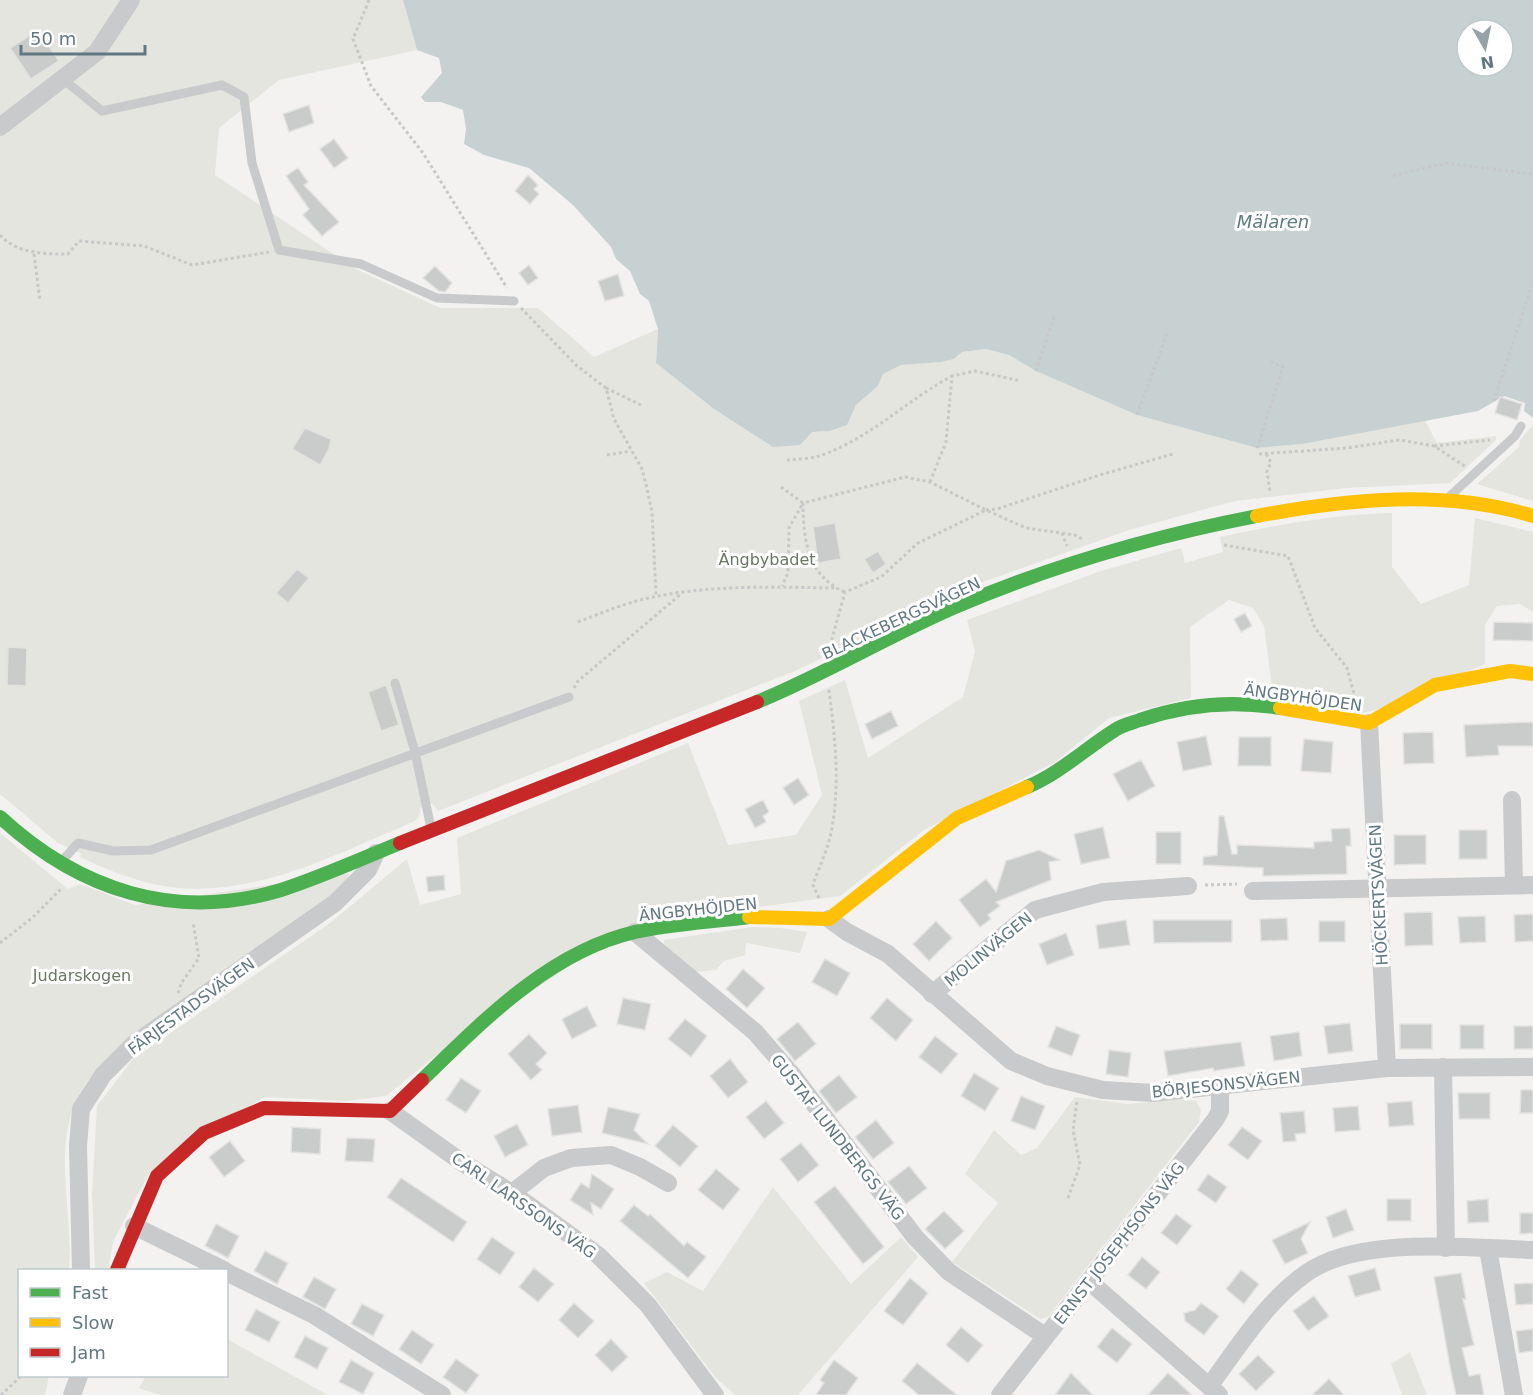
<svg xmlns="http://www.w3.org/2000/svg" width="1533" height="1395" font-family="'DejaVu Sans',sans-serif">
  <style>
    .green { fill: #e3e5de }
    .water { fill: #c7d1d2; fill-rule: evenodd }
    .building { fill: #cacbcb; stroke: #e2e2e0; stroke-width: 1.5 }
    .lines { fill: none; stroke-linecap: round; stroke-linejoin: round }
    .path { stroke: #c7c8c7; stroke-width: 3; stroke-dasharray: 3 3; stroke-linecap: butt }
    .lane { stroke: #c8cacb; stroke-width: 9 }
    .street { stroke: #c8cacb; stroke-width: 18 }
    .fast { stroke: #4caf50; stroke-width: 14 }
    .slow { stroke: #ffc107; stroke-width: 14 }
    .jam { stroke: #c62828; stroke-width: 14 }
    .labels { text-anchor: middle; stroke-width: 6; stroke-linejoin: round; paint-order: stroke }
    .park-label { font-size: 16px; fill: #697861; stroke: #fff }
    .street-label { font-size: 16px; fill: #627881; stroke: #fff }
    .water-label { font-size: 18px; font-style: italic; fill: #5e7b7f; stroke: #fff }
  </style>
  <rect width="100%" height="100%" fill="#f3f2f0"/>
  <g class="green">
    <path d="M0,0h403l14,50 -138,30 -60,48 -4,47 141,94 84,39h98l56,49 64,-28 -2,34 58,46 59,38 39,-15 18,-1 17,-6 9,-20 22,-19 5,-12 18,-9 40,-3 13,-3 8,-7 24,-3 23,6 27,16 101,44 120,33 45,-4 122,-25 13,24 59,-7v4l-46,43 -104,5 -111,13 -106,29 -180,64 -149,75 -362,142 -6,-8 -12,5 -1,9 -6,5c-81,34 -170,82 -260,62 -26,-6 -49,-16 -74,-27l3,-3 -24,-11 -58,-49z"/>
    <path d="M1533,425v76l-56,-17 42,-37 1,-7z"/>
    <path d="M1392,513v54l29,37 48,-19 6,-67 58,14v80l-13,-8 -23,2 -12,19v39l-108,46 -28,6 -76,-21 -9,-69 -11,-18 -24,-8 -39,27 1,71 -82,20 -54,44 -131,68 -84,66 -208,28 -198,133 -48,39 -40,5 -82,-4 -115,76 -36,69 -5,28h-13l-3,-76 5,-88 36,-47 197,-136 77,-64 13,46 41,-11 -4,-56 231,-95 40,102 68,-10 26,-40 -23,-94 46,-21 23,78 95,-61 12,-46 -8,-31 134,-49 80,-23 4,15 38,-11 -3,-15c57,-12 114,-23 172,-24z"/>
    <path d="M0,833l68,56 12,-5 55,21 215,-32 -8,14 -245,182c-53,60 -23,130 -28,201h-49v106h29l-4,19h-45z"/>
    <path d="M753,927l27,1 27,4 -7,21 -54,-10 -1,12 -21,6 -8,9 -21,2 -30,-25 -1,-7z"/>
    <path d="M1075,1097l52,7 59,-5 10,2 5,9 -2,12 -151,195 -8,2 -88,-57 46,-59 -33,-29 29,-44 27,25 16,-7z"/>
    <path d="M773,1187l78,97 50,-47 17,20 -120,138h-63l-20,-18 -71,-94 23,-11 36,19z"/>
    <path d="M227,1339l101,56h-168l-21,-7 7,-12h80z"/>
    <path d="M1410,1352l17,43h-25l-11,-31z"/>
  </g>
  <path class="water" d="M403,0h1130v418l-9,-7 1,-8 -21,-7 -26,15 -176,33 -45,4 -120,-33 -101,-44 -27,-16 -23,-6 -24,3 -8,7 -13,3 -40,3 -18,9 -5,12 -22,19 -9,20 -17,6 -18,1 -12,13 -27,2 -59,-38 -58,-46 2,-34 -9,-28 -9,-7 -10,-23 -14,-12 -5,-12 -38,-42 -44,-37 -45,-13 -20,-11 2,-15 -3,-19 -22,-8h-16l-4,-5 21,-24 -3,-15 -22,-8zM1467,30h36v36h-36z"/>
  <g class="building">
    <path d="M38,30l21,31 -28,18 -21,-31z"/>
    <path d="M309,105l5,18 -25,9 -6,-18z"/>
    <path d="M334,139l14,19 -14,10 -14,-19z"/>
    <path d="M298,168l10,14 -4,3 35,37 -17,14 -19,-21 6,-6 -23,-33z"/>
    <path d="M528,175l10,10 -4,4 5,5 -9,10 -15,-13z"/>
    <path d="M529,265l9,13 -10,7 -9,-12z"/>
    <path d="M435,266l17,17 -7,9 -6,-1 -16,-13z"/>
    <path d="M618,274l6,22 -19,5 -7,-20z"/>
    <path d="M1500,397l22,7 -5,16 -22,-7z"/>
    <path d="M305,428l26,11 -2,10 -9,16 -28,-16z"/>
    <path d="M835,523l6,36 -23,4 -5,-36z"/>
    <path d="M878,551l8,13 -13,9 -9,-14z"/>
    <path d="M297,569l12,9 -21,25 -12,-10z"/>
    <path d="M1245,613l7,13 -11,6 -7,-13z"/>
    <path d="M1494,622l39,1v18l-40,-1z"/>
    <path d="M8,647l19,1 -1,38 -19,-1z"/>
    <path d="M386,685l13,40 -18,6 -13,-39z"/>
    <path d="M891,711l7,15 -26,13 -7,-15z"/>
    <path d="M1533,722v24h-35l1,9 -33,2 -2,-32z"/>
    <path d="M1433,732l1,31 -30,1 -1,-31z"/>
    <path d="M1206,736l6,29 -29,6 -6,-29z"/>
    <path d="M1239,737h32v29h-33z"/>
    <path d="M1304,739l29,3 -2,31 -30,-2z"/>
    <path d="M1141,760l14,26 -27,15 -15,-27z"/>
    <path d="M798,778l11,17 -15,10 -11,-17z"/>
    <path d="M763,800l6,12 -6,4 3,6 -11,6 -10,-19z"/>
    <path d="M1219,816h5l8,38h5v-9l77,3v-6l18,-1 -1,-12 19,-1 1,18h-5l1,28 -84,2v-8l-60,-3v-8l14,-2z"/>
    <path d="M1103,827l7,31 -29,6 -7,-30z"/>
    <rect x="1459" y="830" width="28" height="29"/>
    <rect x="1156" y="832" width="25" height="32"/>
    <path d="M1394,835h32v29l-32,1z"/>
    <path d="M1039,850l21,10 -11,2 2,18 -55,22 4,4 -12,9 3,4 -11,8 -21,-27 27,-21 10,13 10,-31z"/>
    <path d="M444,875l1,15 -17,2 -2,-15z"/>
    <path d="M1432,912l1,33 -28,1 -1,-33z"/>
    <path d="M1533,914v27l-18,1 -1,-27z"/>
    <path d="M1485,916l1,26 -26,1 -2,-26z"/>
    <path d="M1287,918l1,22 -27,1 -1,-22z"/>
    <path d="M1126,920l4,25 -31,4 -3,-24z"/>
    <path d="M1153,920h79v22l-78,1z"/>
    <path d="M936,921l16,17 -23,23 -16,-17z"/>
    <rect x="1319" y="921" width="26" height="21"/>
    <path d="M1066,933l8,22 -27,10 -8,-21z"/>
    <path d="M825,959l25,14 -13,23 -25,-14z"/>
    <path d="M743,969l22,19 -18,20 -21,-19z"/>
    <path d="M623,998l28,6 -6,26 -28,-6z"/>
    <path d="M887,998l26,22 -17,21 -26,-23z"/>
    <path d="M587,1006l10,20 -25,13 -10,-20z"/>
    <path d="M685,1019l22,17 -16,21 -23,-18z"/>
    <path d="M798,1022l18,22 -21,17 -18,-22z"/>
    <path d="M1350,1023l3,28 -25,3 -4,-28z"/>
    <rect x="1400" y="1024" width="32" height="25"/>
    <rect x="1460" y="1025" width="24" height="24"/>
    <path d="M1056,1026l24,9 -8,21 -24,-9z"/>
    <rect x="1514" y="1026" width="19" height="23"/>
    <path d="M1299,1032l3,24 -28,5 -4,-25z"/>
    <path d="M529,1034l18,19 -11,11 6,6 -11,10 -23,-26z"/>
    <path d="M935,1036l23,18 -17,20 -22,-17z"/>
    <path d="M1241,1042l4,24 -31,5 -1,-3 -45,8 -4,-25z"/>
    <path d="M1109,1050l22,3 -3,24 -22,-3z"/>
    <path d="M730,1059l18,23 -20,16 -18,-22z"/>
    <path d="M974,1073l25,15 -14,23 -24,-15z"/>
    <path d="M839,1075l18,22 -21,16 -17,-22z"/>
    <path d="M461,1078l20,13 -15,22 -20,-13z"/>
    <path d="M1521,1090h12v23h-13z"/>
    <path d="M1458,1093h32v26h-31z"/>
    <path d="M1021,1096l24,10 -10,24 -24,-9z"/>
    <path d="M766,1101l18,22 -20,16 -18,-22z"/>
    <path d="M1412,1101l2,24 -25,2 -2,-24z"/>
    <path d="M578,1105l4,27 -30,4 -4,-27z"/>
    <path d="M1358,1106l2,24 -25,2 -2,-24z"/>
    <path d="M608,1107l32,7 -6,16 14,14 -46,-11z"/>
    <path d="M1304,1111l2,22 -11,1 1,7 -13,1 -3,-29z"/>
    <path d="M876,1120l18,23 -21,16 -18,-22z"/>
    <path d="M517,1124l11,21 -23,12 -11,-21z"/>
    <path d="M673,1125l25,21 -18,21 -25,-21z"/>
    <path d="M292,1127l29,2 -1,25 -29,-2z"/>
    <path d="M1242,1127l20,14 -14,19 -20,-15z"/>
    <path d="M347,1138l28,1 -2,23 -28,-1z"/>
    <path d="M230,1141l15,20 -21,16 -15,-20z"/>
    <path d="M801,1143l18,22 -21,17 -18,-23z"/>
    <path d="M909,1166l18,22 -21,16 -18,-22z"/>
    <path d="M716,1169l24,20 -17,21 -25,-20z"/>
    <path d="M592,1174l22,15 -13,20 -10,-6 2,12 -23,-15 11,-17 8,5z"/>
    <path d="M1208,1174l19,13 -11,16 -19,-13z"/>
    <path d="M401,1178l66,44 -14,20 -66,-45z"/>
    <path d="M835,1186l49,61 -21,17 -49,-62z"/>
    <rect x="1387" y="1199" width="24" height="22"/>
    <path d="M1488,1199l1,23 -21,1 -1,-22z"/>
    <path d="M634,1205l14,11 2,-2 34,32 3,-4 19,15 -18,21 -68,-57z"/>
    <path d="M1346,1209l8,21 -21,8 -7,-21z"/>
    <path d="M944,1211l20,20 -19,18 -20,-20z"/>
    <path d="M1520,1213h13v20l-13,1z"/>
    <path d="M1176,1214l16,12 -15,19 -16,-12z"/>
    <path d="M1310,1222l-9,17 7,14 -23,11 -13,-24z"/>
    <path d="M216,1224l23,12 -11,22 -23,-12z"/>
    <path d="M492,1237l23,16 -15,22 -23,-16z"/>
    <path d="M265,1251l23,12 -11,21 -23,-13z"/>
    <path d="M1142,1257l18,15 -14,17 -18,-14z"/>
    <path d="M534,1268l20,16 -16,18 -19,-15z"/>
    <path d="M1375,1268l6,22 -26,7 -7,-21z"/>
    <path d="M1241,1270l18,14 -15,20 -18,-15z"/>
    <path d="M1461,1273l5,26h-3l11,46 -12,3 7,28 11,-2 4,21h-28l-5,-23 -17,-95z"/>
    <path d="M314,1277l22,12 -11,20 -22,-12z"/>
    <path d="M910,1278l18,15 -25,32 -19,-14z"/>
    <path d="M1533,1283v21l-17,1 -2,-21z"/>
    <path d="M1314,1296l15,20 -21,15 -15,-20z"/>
    <path d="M574,1303l20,18 -16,17 -19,-18z"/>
    <path d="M1201,1303l18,13 -15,19 -19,-14 -1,-8 11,-3z"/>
    <path d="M362,1304l22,11 -11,21 -22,-12z"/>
    <path d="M256,1309l24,13 -11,20 -24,-12z"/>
    <path d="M961,1327l22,18 -15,18 -22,-18z"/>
    <path d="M1112,1328l20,16 -15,19 -20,-16z"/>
    <path d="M1533,1329v22l-14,2 -3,-22z"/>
    <path d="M412,1330l22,15 -13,19 -22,-15z"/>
    <path d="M305,1336l23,12 -11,21 -23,-12z"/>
    <path d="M611,1339l17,18 -16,15 -17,-17z"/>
    <path d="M1258,1355l17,17 -19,19 -17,-17z"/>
    <path d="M456,1359l23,16 -13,18 -23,-16z"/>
    <path d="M351,1360l23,13 -11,21 -24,-12z"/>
    <path d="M834,1360l24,18 -12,17h-30l8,-12 -4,-3z"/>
    <path d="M917,1363l40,32h-38l-17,-14z"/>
    <path d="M1071,1373l22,22h-38z"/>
    <path d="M1168,1373l24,22h-44z"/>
    <path d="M1329,1379l15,16h-32z"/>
  </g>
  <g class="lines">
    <g class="path">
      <path d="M369,0l-16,39 18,47 52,67 84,135"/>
      <path d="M1393,176l52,-13 88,11"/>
      <path d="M0,235c17,19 45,19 68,19l11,-13 65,5 48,19 77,-13"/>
      <path d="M34,254l6,47"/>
      <path d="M521,308l55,57 30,23 8,31 28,50 4,15 6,28 4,84"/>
      <path d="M1036,371l19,-57"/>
      <path d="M606,388l35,17"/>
      <path d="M1494,401l39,-120"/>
      <path d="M1530,414l3,-3"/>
      <path d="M1137,415l30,-81"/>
      <path d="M1434,446l56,-6"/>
      <path d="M1257,448l26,-81 -12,-5"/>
      <path d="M1259,454l88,-6 52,-8 35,6 32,21"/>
      <path d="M1266,454l5,8 -4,9 3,22"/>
      <path d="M607,455l24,-4"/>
      <path d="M787,460c10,-1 22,-1 32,-4 49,-16 88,-56 133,-80"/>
      <path d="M930,482l16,-40 6,-66 23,-5 46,10"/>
      <path d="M781,487l22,16 -14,25 -1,45 -6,13"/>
      <path d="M986,510l11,-1 103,-34 73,-21"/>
      <path d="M988,511l38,17 49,7 9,5"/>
      <path d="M1062,533l5,13"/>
      <path d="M1224,545l64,11 27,72 32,40 9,33"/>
      <path d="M578,622c26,-10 52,-21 80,-26 57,-11 118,-9 176,-8"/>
      <path d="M830,646l15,-54 36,-15 37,-34 68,-33 -56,-28 -25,-5 -102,26c0,36 5,74 42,89"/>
      <path d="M574,688l4,-7 103,-87"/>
      <path d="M1205,885l32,-1"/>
      <path d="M819,898l-6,-13c6,-18 16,-38 19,-57 8,-45 3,-92 -3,-138"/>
      <path d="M0,943l32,-25 30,-30"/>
      <path d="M178,993l4,-11 17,-24 -6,-36"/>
      <path d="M1068,1198l12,-33 -7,-35 4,-29"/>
      <path d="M1,1395l20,-19"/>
    </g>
    <g class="lane">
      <path d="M63,79l39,32 120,-26 22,12 8,66 27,87 82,14 76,34 77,3"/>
      <path d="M1450,496l65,-60 6,-10"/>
      <path d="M395,683l20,69 16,76"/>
      <path d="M62,861l16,-18 35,8 38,-1 418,-153"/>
    </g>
    <g class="street">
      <path d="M0,127l97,-75 34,-52"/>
      <path d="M1369,723l18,345"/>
      <path d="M1512,800l2,85"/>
      <path d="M1253,891l280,-6"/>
      <path d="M829,919l18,13 41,22 123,107 36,15 56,14 50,3 234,-25 146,-1"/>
      <path d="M635,932l120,100 39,45 121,160 34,35 96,64"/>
      <path d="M932,994l103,-84 68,-18 85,-6"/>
      <path d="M1443,1067l3,181"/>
      <path d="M390,1111l73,52 49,30 87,63 49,49 67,90"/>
      <path d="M512,1193l32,-25 27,-10 40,-3 29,12 28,16"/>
      <path d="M134,1226l90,44"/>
      <path d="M1488,1249l26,146"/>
      <path d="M81,1270l-3,-124 3,-37 22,-34 31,-31 201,-141 33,-33 8,-17"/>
      <path d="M226,1272l88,43 128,80"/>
      <path d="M1089,1281l130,114"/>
      <path d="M1210,1385c29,-39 55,-82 95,-111 53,-39 164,-26 228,-24"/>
      <path d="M72,1395l7,-19"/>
      <path d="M1000,1395l215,-275 5,-9v-26"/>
    </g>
    <g class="fast">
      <path d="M757,702c68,-28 131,-66 198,-95 96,-41 199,-71 302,-91"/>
      <path d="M1027,787c33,-14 58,-38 88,-57 7,-5 17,-7 25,-10 47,-16 92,-20 140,-12"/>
      <path d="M0,817c79,73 175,105 281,73 40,-13 80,-31 119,-47"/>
      <path d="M422,1080c61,-59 127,-128 213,-148 36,-8 76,-10 114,-15"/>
    </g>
    <g class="slow">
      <path d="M1257,516c89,-17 188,-27 276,0"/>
      <path d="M1280,708l89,15 66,-38 75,-14 23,3"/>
      <path d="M749,917l80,2 128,-101 70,-31"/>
    </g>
    <g class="jam">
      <path d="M400,843l357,-141"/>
      <path d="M117,1270l40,-94 47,-43 60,-25 126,3 32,-31"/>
    </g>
  </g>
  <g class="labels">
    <g class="park-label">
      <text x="767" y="565">Ängbybadet</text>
      <text x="82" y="981">Judarskogen</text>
    </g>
    <g class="street-label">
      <text transform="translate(901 618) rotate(-25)" y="6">BLACKEBERGSVÄGEN</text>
      <text transform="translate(1303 697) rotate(8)" y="6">ÄNGBYHÖJDEN</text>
      <text transform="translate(1378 895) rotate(-93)" y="6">HÖCKERTSVÄGEN</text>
      <text transform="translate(698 909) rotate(-6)" y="6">ÄNGBYHÖJDEN</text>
      <text transform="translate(988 949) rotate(-39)" y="6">MOLINVÄGEN</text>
      <text transform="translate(191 1006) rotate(-36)" y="6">FÄRJESTADSVÄGEN</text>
      <text transform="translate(1226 1084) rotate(-6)" y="6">BÖRJESONSVÄGEN</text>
      <text transform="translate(838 1137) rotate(52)" y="6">GUSTAF LUNDBERGS VÄG</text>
      <text transform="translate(524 1205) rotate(35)" y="6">CARL LARSSONS VÄG</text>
      <text transform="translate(1119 1243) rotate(-52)" y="6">ERNST JOSEPHSONS VÄG</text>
    </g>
    <g class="water-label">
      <text x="1273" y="228">Mälaren</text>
    </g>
  </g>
  <rect x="18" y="1269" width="210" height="108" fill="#ffffff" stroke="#c0c9cd" stroke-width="1.5"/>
  <rect x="30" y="1288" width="30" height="9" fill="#4caf50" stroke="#c0c9cd" stroke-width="1.5"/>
  <text x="72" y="1299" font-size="18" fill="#627881">Fast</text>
  <rect x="30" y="1318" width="30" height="9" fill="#ffc107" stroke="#c0c9cd" stroke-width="1.5"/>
  <text x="72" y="1329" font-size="18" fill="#627881">Slow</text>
  <rect x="30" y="1348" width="30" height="9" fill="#c62828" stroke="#c0c9cd" stroke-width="1.5"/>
  <text x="72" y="1359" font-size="18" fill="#627881">Jam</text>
  <g transform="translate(1485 48) rotate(171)"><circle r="28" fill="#ffffff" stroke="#c0c9cd" stroke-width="1.5"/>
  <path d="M0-4.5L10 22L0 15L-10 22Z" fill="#95a3a8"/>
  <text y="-9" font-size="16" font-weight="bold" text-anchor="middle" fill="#627881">N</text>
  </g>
  <path d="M21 45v9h124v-9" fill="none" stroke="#627881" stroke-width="3"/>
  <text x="30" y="45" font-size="18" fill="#627881" stroke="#ffffff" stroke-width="4.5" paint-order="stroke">50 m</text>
</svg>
